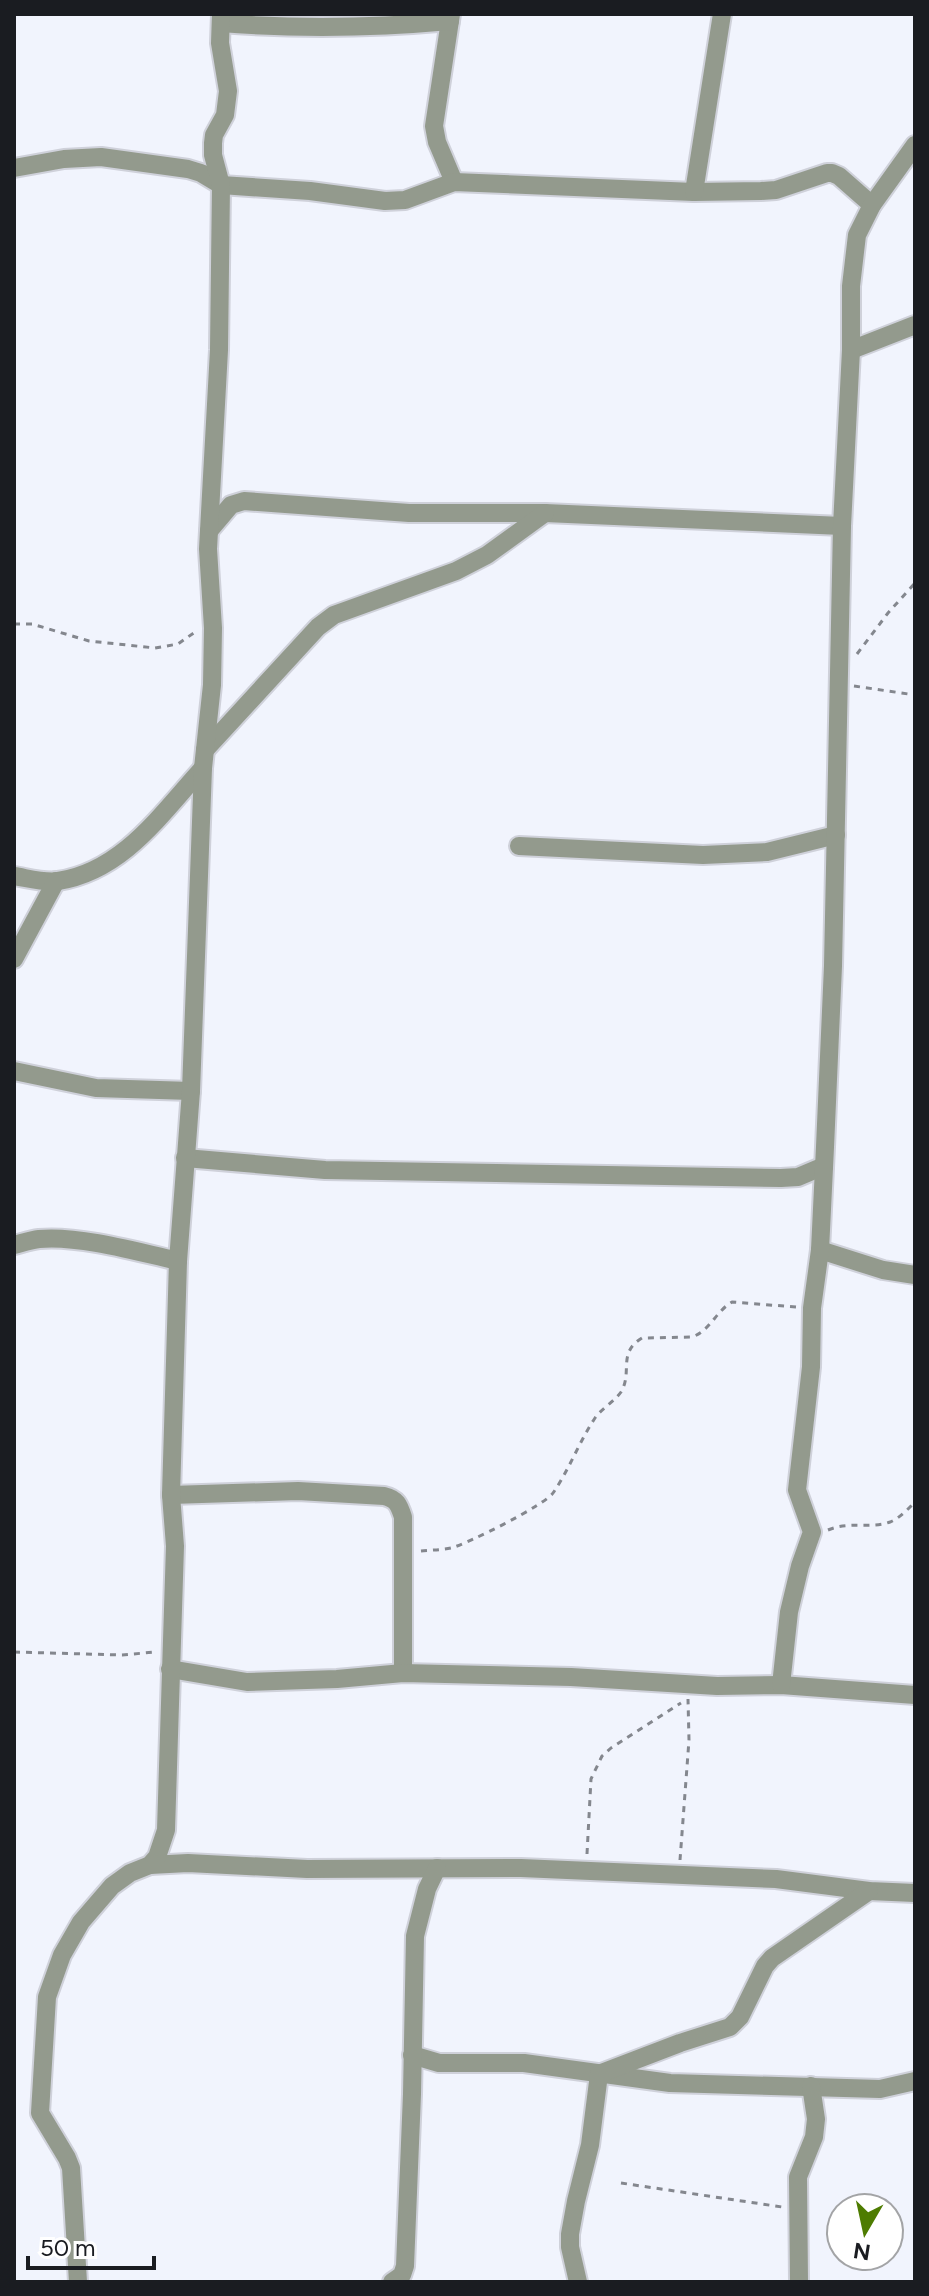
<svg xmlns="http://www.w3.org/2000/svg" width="929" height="2296" font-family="Figtree,sans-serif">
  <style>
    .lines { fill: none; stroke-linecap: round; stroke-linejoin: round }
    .minor-casing { stroke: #cfd1da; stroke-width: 22 }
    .path { stroke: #84878e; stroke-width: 3; stroke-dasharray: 6 6; stroke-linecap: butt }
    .minor { stroke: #939a8d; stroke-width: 18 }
  </style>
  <rect width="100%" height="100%" fill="#f1f4fd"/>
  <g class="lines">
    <g class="minor-casing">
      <g id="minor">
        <path d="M451,14l-17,112 3,16 17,40"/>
        <path d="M221,23c77,6 152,5 229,-2"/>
        <path d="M14,168l50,-9 37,-2 87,12 13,4 20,12 89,6 75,10 20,-1 49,-18 240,10 67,-1 15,-1 51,-17h5l7,3 33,29"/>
        <path d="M694,192l28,-178"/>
        <path d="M851,350l64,-25"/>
        <path d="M209,531l22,-26 13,-4 165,12h136l297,13"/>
        <path d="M205,750l113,-123 16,-12 122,-44 31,-16 58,-42"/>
        <path d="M519,846l184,9 64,-3 69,-17"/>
        <path d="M14,876c13,2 30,7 44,5 65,-10 103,-67 145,-113"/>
        <path d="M14,959l42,-78"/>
        <path d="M14,1071l82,17 95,3"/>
        <path d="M185,1158l140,12 456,8 17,-1 26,-11"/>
        <path d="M14,1245c8,-2 17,-5 25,-6 39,-4 100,13 139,22"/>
        <path d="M820,1250l63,20 32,5"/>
        <path d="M171,1495l127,-4 86,5c13,3 15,9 19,21v156"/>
        <path d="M170,1669l77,13 90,-3 66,-6 168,4 146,9 64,-1 134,10"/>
        <path d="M781,1685l8,-73 11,-46 12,-34 -15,-42 14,-123 1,-59 8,-58 5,-103 8,-181 9,-440 9,-176v-64l6,-51 15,-30 43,-60"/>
        <path d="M150,1865l38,-2 119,6 214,-1 255,11 93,12 46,2"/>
        <path d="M412,2055l27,8h85l146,20 210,6 35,-8"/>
        <path d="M78,2282l-7,-114 -4,-10 -27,-45 7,-116 15,-42 19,-33 31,-36 18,-13 20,-8 7,-8 9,-27 9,-284 -4,-51 7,-234 13,-170 12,-323 9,-83 1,-57 -5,-79 11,-199 2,-165 -8,-30v-12l1,-8 11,-20 3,-24 -8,-48 1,-29"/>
        <path d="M392,2282l10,-7 3,-9 7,-172 3,-158 12,-47 10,-21"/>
        <path d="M578,2282l-8,-35v-13l6,-33 14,-56 9,-71 81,-31 50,-16 10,-10 25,-51 7,-8 97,-67"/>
        <path d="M799,2282l-1,-105 16,-40 2,-18 -5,-33"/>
      </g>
    </g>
    <g class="path">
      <path d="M14,624h18l57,17 66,7 23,-4 17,-12"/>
      <path d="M857,654l31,-41 27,-30"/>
      <path d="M854,686l61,9"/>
      <path d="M828,1530c21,-9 42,-1 62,-8 10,-4 18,-13 25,-20"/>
      <path d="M421,1551c10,-1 20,-1 30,-3 16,-4 94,-43 102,-55 16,-23 26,-51 42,-75 7,-10 19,-16 26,-26 12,-20 -4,-39 21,-54l50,-1c18,-6 24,-26 40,-35l64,5"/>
      <path d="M14,1652l108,3 33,-3"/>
      <path d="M587,1854l4,-75 11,-23 9,-8 70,-45"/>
      <path d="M680,1860l9,-120 -1,-41"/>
      <path d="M621,2183l161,24"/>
    </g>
    <use href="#minor" class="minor"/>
  </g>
  <rect width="929" height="2296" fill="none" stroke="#1a1c21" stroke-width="32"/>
  <g transform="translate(865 2232) rotate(189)"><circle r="38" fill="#ffffff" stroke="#a3a4a6" stroke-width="2"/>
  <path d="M0-6L14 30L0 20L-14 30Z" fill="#4e7c01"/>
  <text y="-12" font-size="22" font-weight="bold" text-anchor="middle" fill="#1a1c21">N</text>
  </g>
  <path d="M28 2256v12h126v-12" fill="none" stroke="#1a1c21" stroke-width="4"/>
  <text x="40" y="2256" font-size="24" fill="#1a1c21" stroke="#ffffff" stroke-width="6" paint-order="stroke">50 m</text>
</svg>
